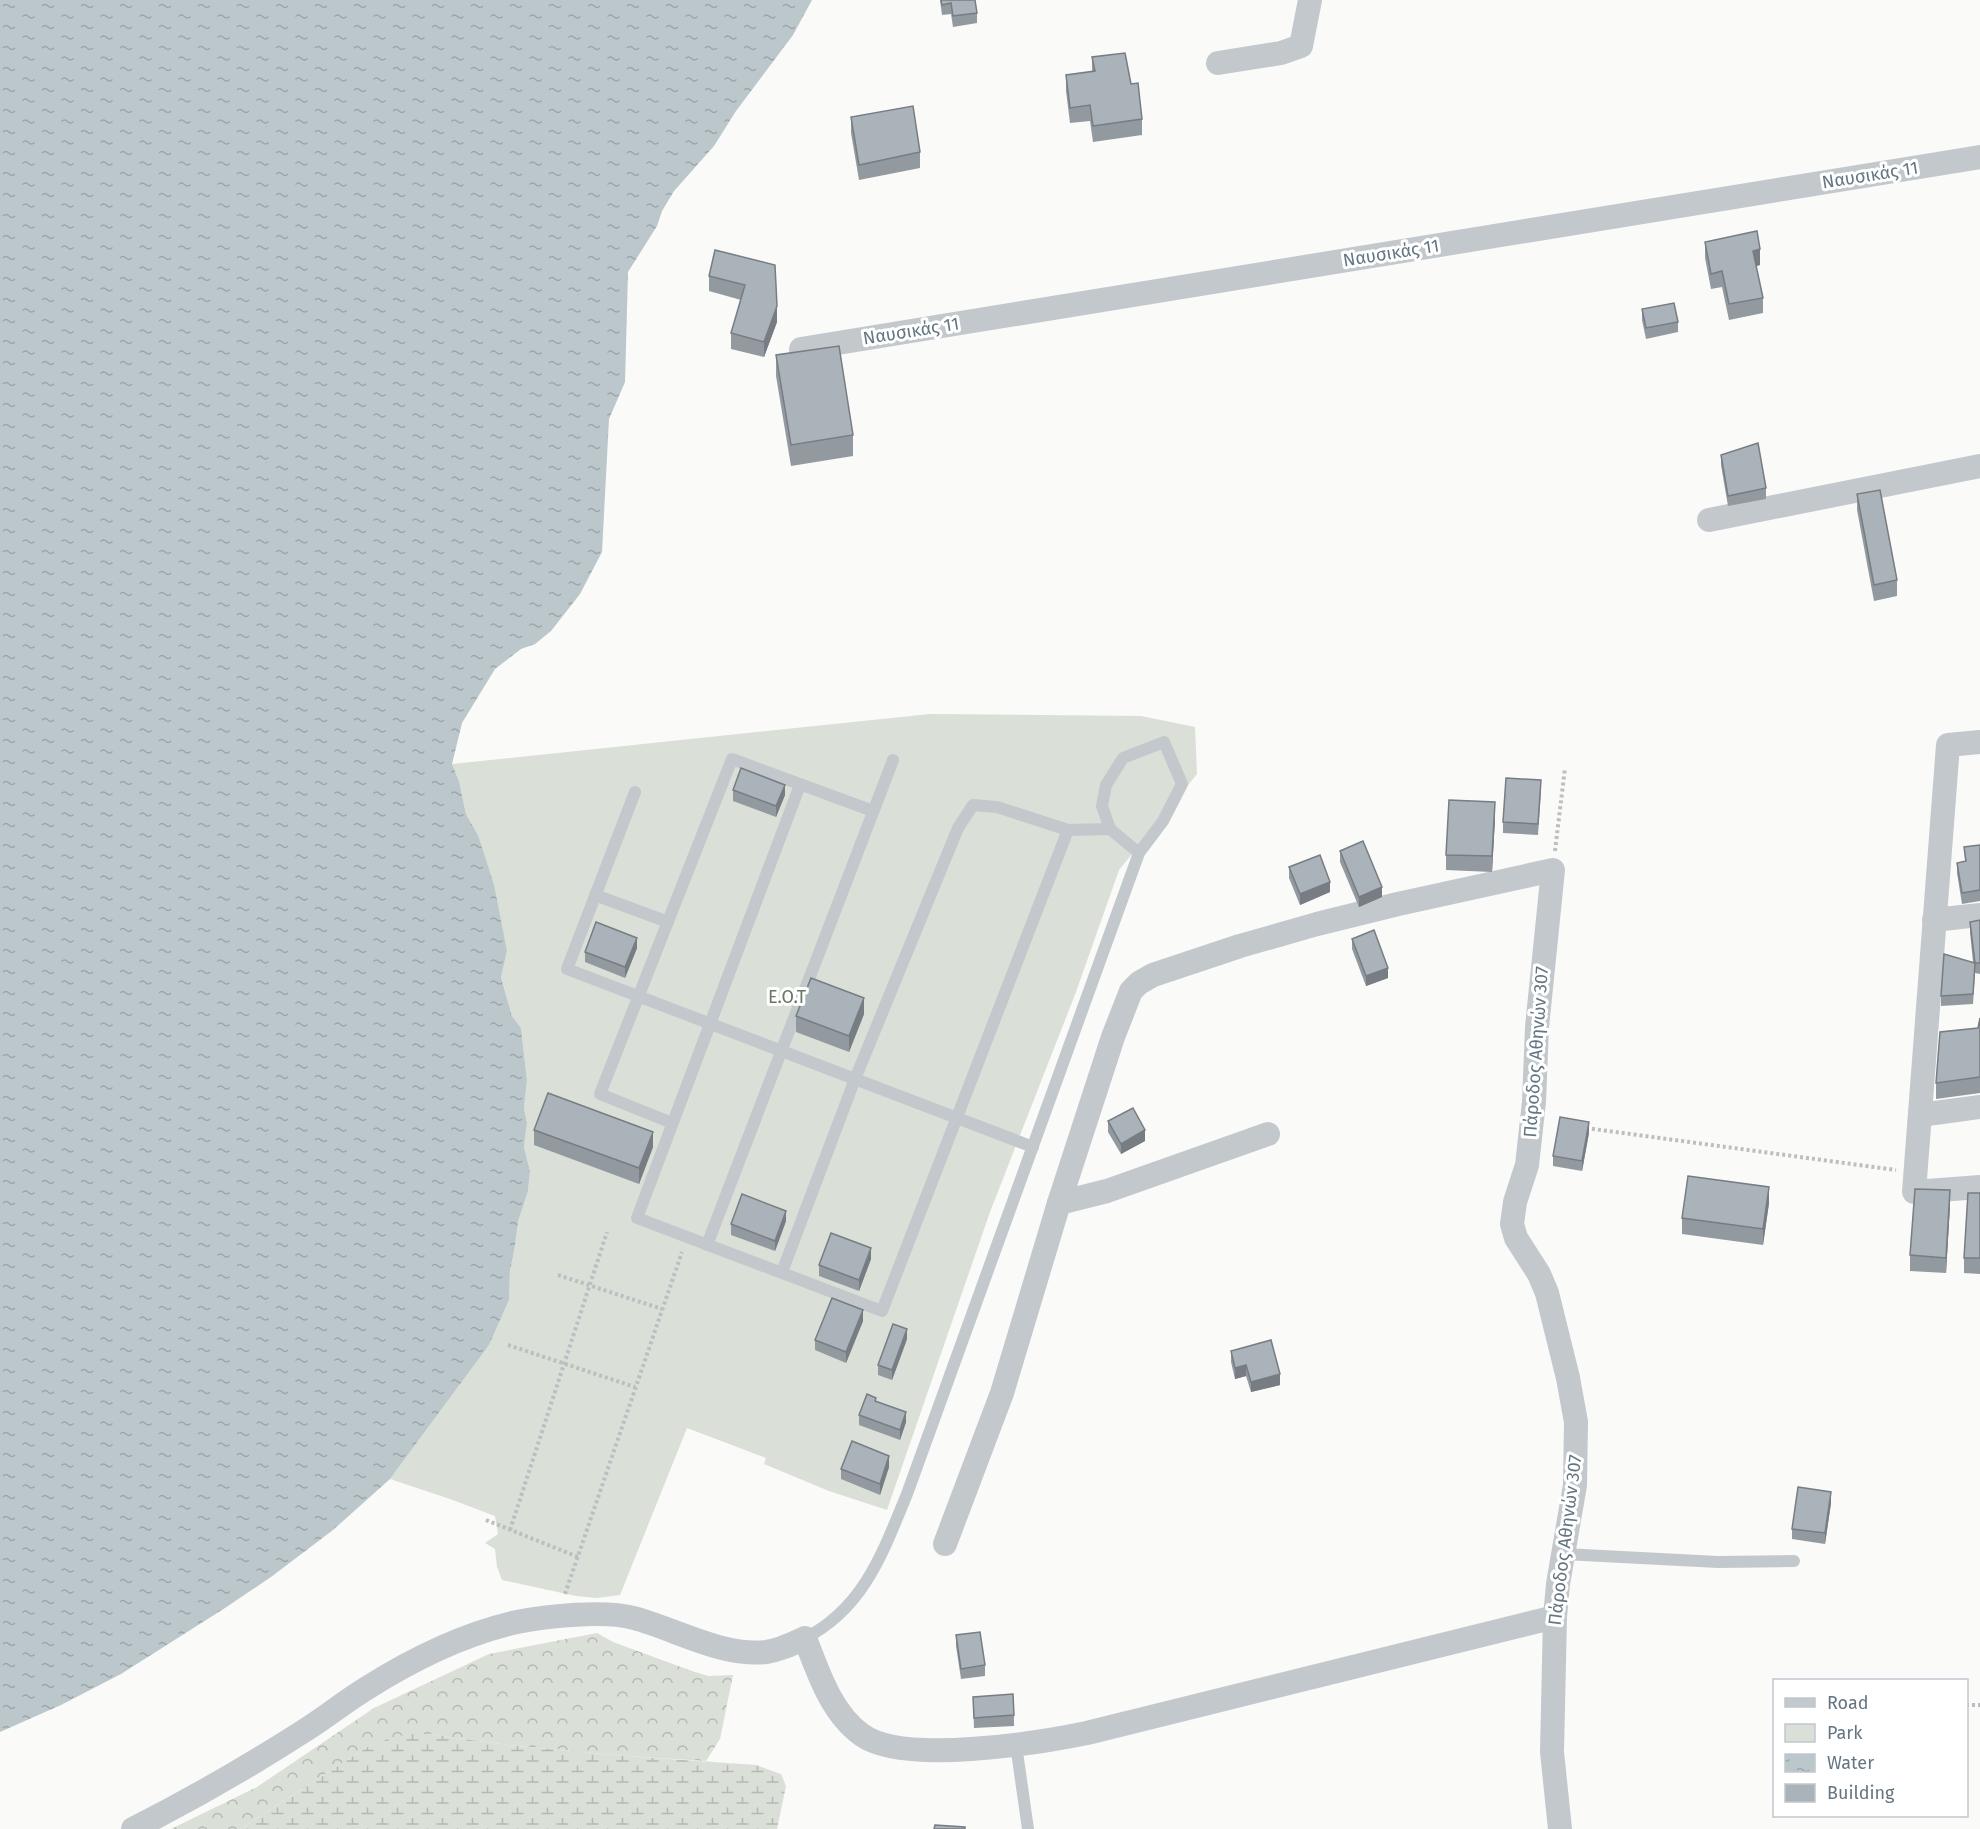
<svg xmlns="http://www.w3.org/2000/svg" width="1980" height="1829" font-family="'Fira Sans',sans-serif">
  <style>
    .forest { fill: url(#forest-crowns) }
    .wetland { fill: url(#wetland-marsh) }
    .park { fill: #dadfd7 }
    .water { fill: url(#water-ripples) }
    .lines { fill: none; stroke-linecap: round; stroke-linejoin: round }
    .path { stroke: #bbbfc2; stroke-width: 4; stroke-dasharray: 3 3; stroke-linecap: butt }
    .service { stroke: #c3c8cc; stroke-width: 12 }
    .minor { stroke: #c3c8cc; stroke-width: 24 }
    .wall { fill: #929a9f }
    .shaded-wall { fill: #777d82 }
    .building { fill: #aab3b9; stroke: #777d82; stroke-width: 1.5 }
    .labels { text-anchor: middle; stroke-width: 6; stroke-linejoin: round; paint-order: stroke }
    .street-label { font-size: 18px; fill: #657683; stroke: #fff }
    .park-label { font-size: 18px; fill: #687a64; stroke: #fff }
  </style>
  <defs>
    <pattern id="forest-crowns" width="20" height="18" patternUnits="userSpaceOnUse" patternTransform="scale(1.5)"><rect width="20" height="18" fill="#dadfd7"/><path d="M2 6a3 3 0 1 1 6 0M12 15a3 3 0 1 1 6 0" fill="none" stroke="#b4b9b4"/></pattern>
    <pattern id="wetland-marsh" width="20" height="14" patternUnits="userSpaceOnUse" patternTransform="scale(1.5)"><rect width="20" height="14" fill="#dadfd7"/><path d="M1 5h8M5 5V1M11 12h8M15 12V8" fill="none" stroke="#b4b9b4"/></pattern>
    <pattern id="water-ripples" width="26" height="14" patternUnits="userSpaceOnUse" patternTransform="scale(1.5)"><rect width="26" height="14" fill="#bbc7cb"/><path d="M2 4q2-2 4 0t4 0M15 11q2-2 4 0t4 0" fill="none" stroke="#9ca6aa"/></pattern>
  </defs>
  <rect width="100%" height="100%" fill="#fafaf8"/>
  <path class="forest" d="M597,1633l16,9 79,29 16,5 25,-1 -13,64 -14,22 -81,-5 -117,-11 -80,-11h-16l-43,12 -129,83h-69l86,-42 117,-79 115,-54z"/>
  <path class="wetland" d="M412,1734h16l80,11 117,11 131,9 25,9 5,12 -9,43h-537l129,-83 24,-9z"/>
  <path class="park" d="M930,714l211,2 54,11 2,47 -78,96 -43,122 -86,220 -103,298 -58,-19 -65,-27 2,-6 -79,-30 -67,167 -23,3 -21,-2 -74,-16 -5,-13 -2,-18 -10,-6 13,-9 -3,-18 -45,-17 -60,-20 99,-134 20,-45 1,-29 4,-19 3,-31 11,-30 2,-20 -6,-24 3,-24 -3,-15 3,-28 -6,-52 -9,-12 -11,-40 6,-25 -7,-31 -22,-85 -12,-21 -7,-33 -7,-17z"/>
  <path class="water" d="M0,0h812l-19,35 -57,76 -22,35 -40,45 -12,20 -5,15 -29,46 -3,110 -16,37 -7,133 -22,42 -29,37 -16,13 -14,5 -26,20 -33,54 -10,41 7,17 7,33 12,21 16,50 13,66 -6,26 11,39 9,12 6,52 -3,28 3,15 -3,24 6,24 -2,20 -10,30 -4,31 -4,19 -1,29 -20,45 -99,134 -57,51 -62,47 -46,31 -104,66 -60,31 -61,27z"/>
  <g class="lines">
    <g class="path">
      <path d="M1555,851l10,-83"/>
      <path d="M1586,1128l310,42"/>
      <path d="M558,1275l104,34"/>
      <path d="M508,1345l127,42"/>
      <path d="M486,1520l92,37"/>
      <path d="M510,1530l97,-298"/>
      <path d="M565,1594l117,-342"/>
      <path d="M1966,1705h14"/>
    </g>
    <g class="service">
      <path d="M800,785l-163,433 245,93 186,-481"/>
      <path d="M635,792l-68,177 466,178"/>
      <path d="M595,895l73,27"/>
      <path d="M672,1123l-72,-29 132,-335 141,52"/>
      <path d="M707,1245l186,-485"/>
      <path d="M782,1272l73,-193 103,-251 15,-23 24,2 71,23 42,-1"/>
      <path d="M1564,1554l154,8 76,-1"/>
      <path d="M805,1638c59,-30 78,-86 102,-144l232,-641 24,-32 19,-37 -18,-42 -41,16 -17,27 -4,21 8,23 29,24"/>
      <path d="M1016,1745l12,84"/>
    </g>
    <g class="minor">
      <path d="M1218,63l63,-10 20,-7 9,-46"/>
      <path d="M801,349l1179,-192"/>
      <path d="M1709,520l271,-54"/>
      <path d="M1980,742l-32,3 -34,447 66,-5"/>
      <path d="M1934,920l46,-5"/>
      <path d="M1920,1115l60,-8"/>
      <path d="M1059,1203l48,-12 161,-57"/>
      <path d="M945,1544l57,-151 57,-190 54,-166 18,-46 8,-8 14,-8 87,-29 77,-22 81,-20 155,-34 -16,157 -3,75 -7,63 -12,37 -3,22 4,14 23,36 8,19 21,85 8,44 -1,63 -17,99 -3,33 -3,135 8,77"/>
      <path d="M133,1829c59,-30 118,-64 174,-100 20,-13 39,-28 60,-41 46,-29 97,-54 150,-66 31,-6 87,-12 117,-4 41,11 89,39 132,34 14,-2 26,-8 39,-14 13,34 26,75 57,97 41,30 176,8 225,-2l468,-116"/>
    </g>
  </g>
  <g class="wall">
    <path d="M940,0h35l2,13v10l-24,4 -2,-13 -9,1z"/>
    <path d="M1092,57l39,27 11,35v16l-49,7 -3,-21 -20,2 -4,-32v-16l26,-3z"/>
    <path d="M851,117l69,35v16l-61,12 -8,-47z"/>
    <path d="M1705,242l55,23 -4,1 7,32v15l-34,7 -7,-33 -11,2 -6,-31z"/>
    <path d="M715,250l62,72 -13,35 -33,-8v-16l10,-33 -32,-9v-15z"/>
    <path d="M1642,309l36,13v10l-32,7 -4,-19z"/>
    <path d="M776,355l77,80v21l-62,10 -15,-90z"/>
    <path d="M1721,455l45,33v11l-38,7 -7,-41z"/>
    <path d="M1857,494l40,86v16l-23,5 -17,-91z"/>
    <path d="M733,790l52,5 -9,22 -43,-16z"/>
    <path d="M1541,791l-3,44 -35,-2v-11z"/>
    <path d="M1495,818l-3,54 -46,-2v-15z"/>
    <path d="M1980,845v56l-18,3 -5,-31v-10l8,-2 -1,-14z"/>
    <path d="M1340,851l42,46 -23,10 -19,-45z"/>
    <path d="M1289,867l41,25 -30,13 -11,-27z"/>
    <path d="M1980,920v54l-5,-1 -2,31 -32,2v-10l32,-34 -3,-30v-10z"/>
    <path d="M1352,939l36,39 -22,8 -14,-37z"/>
    <path d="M637,948l-12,30 -40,-16v-10z"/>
    <path d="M864,1014l-15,38 -53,-20v-16z"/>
    <path d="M1980,1018v75l-44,6v-16l42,-55z"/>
    <path d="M1108,1121l37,20 -24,13 -13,-22z"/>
    <path d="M534,1130l119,17 -14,37 -105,-39z"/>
    <path d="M1589,1133l-7,38 -29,-5v-10z"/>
    <path d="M1980,1193v81l-16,-1v-15z"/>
    <path d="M1769,1203l-6,42 -81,-11v-16z"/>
    <path d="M1950,1205l-4,68 -36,-2v-16z"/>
    <path d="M786,1221l-11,30 -44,-16v-11z"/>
    <path d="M871,1259l-12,32 -40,-15v-11z"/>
    <path d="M863,1321l-17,42 -31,-13v-10z"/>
    <path d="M907,1339l-15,41 -14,-5v-10z"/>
    <path d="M1231,1351l49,34 -29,7 -5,-16 -11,3 -4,-17z"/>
    <path d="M876,1401l30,21 -6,18 -41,-15v-10z"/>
    <path d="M889,1467l-9,28 -39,-16v-10z"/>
    <path d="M1831,1503l-6,41 -33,-5v-10z"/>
    <path d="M956,1635l29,30v11l-24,3 -5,-33z"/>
    <path d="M973,1697l41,18v11l-40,2z"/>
  </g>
  <g class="shaded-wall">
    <path d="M1760,249v16l-7,2v-16z"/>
    <path d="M777,306v16l-13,35v-15z"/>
    <path d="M785,785v10l-9,22v-11z"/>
    <path d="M1495,802v16l-3,54v-16z"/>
    <path d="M1330,882v10l-30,13v-11z"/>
    <path d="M1382,887v10l-23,10v-10z"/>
    <path d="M637,938v10l-12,30v-11z"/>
    <path d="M1388,968v10l-22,8v-10z"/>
    <path d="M864,998v16l-15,38v-16z"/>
    <path d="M1589,1122v11l-7,38v-10z"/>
    <path d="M1145,1130v11l-24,13v-10z"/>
    <path d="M653,1132v15l-14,37v-16z"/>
    <path d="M1769,1187v16l-6,42v-16z"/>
    <path d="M1950,1190v15l-4,68v-15z"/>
    <path d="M786,1211v10l-11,30v-10z"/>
    <path d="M871,1248v11l-12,32v-11z"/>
    <path d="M863,1310v11l-17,42v-11z"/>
    <path d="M907,1329v10l-15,41v-10z"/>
    <path d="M1246,1365v11l-11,3v-11z"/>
    <path d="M1280,1374v11l-29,7v-10z"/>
    <path d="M906,1412v10l-6,18v-10z"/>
    <path d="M889,1456v11l-9,28v-11z"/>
    <path d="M1831,1492v11l-6,41v-11z"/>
  </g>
  <g class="building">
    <path d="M941,0h34l2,13 -24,3 -2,-13 -9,2z"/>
    <path d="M1125,53l6,31 7,-1 4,36 -49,7 -3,-21 -20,3 -4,-33 29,-4 -3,-14z"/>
    <path d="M913,106l7,46 -61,13 -8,-48z"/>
    <path d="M1757,231l3,18 -7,2 10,47 -34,6 -7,-33 -11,3 -6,-32z"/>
    <path d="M715,250l60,15 2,41 -13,36 -33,-9 14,-48 -36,-9z"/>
    <path d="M1674,303l4,19 -32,6 -4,-19z"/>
    <path d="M839,346l14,89 -62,10 -15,-90z"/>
    <path d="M1758,443l8,45 -38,8 -7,-41z"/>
    <path d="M1880,490l17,90 -23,5 -17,-91z"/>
    <path d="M741,768l44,17 -9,21 -43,-16z"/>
    <path d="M1506,778l35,2 -3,44 -35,-2z"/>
    <path d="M1449,800l46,2 -3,54 -46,-1z"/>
    <path d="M1363,841l19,46 -23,10 -19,-46z"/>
    <path d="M1980,845v45l-18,3 -5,-30 9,-2 -2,-14z"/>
    <path d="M1320,855l10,27 -30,12 -11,-27z"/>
    <path d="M1980,920v43h-5l-5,-41z"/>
    <path d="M596,922l41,16 -12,29 -40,-15z"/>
    <path d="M1374,930l14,38 -22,8 -14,-37z"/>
    <path d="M1944,954l31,9 -2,31 -32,2z"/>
    <path d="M811,978l53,20 -15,38 -53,-20z"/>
    <path d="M1980,1018v59l-44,6 4,-51 38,-4z"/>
    <path d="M548,1093l105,39 -14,36 -105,-38z"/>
    <path d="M1133,1108l12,22 -24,14 -13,-23z"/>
    <path d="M1560,1117l29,5 -7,39 -29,-5z"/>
    <path d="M1688,1176l81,11 -6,42 -81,-11z"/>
    <path d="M1915,1189l35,1 -4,68 -36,-3z"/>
    <path d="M1968,1193h12v65h-16z"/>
    <path d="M742,1194l44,17 -11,30 -44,-17z"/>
    <path d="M831,1233l40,15 -12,32 -40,-15z"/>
    <path d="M832,1298l31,12 -17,42 -31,-12z"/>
    <path d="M893,1324l14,5 -15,41 -14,-5z"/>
    <path d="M1271,1340l9,34 -29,8 -5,-17 -11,3 -4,-17z"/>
    <path d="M867,1394l9,4 -1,3 31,11 -6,18 -41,-15z"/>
    <path d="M852,1441l37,15 -9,28 -39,-15z"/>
    <path d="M1798,1487l33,5 -6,41 -33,-4z"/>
    <path d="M980,1632l5,33 -24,4 -5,-34z"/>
    <path d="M1013,1694l1,21 -40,3 -1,-21z"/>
    <path d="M935,1825l30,2v2h-31z"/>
  </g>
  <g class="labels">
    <g class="street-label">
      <text transform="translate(1870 175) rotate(-9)" y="6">Ναυσικάς 11</text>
      <text transform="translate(1391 253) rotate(-9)" y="6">Ναυσικάς 11</text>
      <text transform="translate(911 331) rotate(-9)" y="6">Ναυσικάς 11</text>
      <text transform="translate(1536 1052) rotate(-86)" y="6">Πάροδος Αθηνών 307</text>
      <text transform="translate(1565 1540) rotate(-83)" y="6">Πάροδος Αθηνών 307</text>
    </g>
    <g class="park-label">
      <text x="787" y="1003">E.O.T</text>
    </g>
  </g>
  <rect x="1773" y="1679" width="195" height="138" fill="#ffffff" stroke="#c1c8cd" stroke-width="1.5"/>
  <rect x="1785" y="1698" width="30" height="9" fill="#c3c8cc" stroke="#c1c8cd" stroke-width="1.5"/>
  <text x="1827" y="1709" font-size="18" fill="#657683">Road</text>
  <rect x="1785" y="1724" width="30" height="18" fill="#dadfd7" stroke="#c1c8cd" stroke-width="1.5"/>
  <text x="1827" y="1739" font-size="18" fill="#657683">Park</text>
  <rect x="1785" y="1754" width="30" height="18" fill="url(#water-ripples)" stroke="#c1c8cd" stroke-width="1.5"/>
  <text x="1827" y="1769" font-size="18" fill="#657683">Water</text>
  <rect x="1785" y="1784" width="30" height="18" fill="#aab3b9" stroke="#c1c8cd" stroke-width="1.5"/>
  <text x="1827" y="1799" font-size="18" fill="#657683">Building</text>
</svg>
